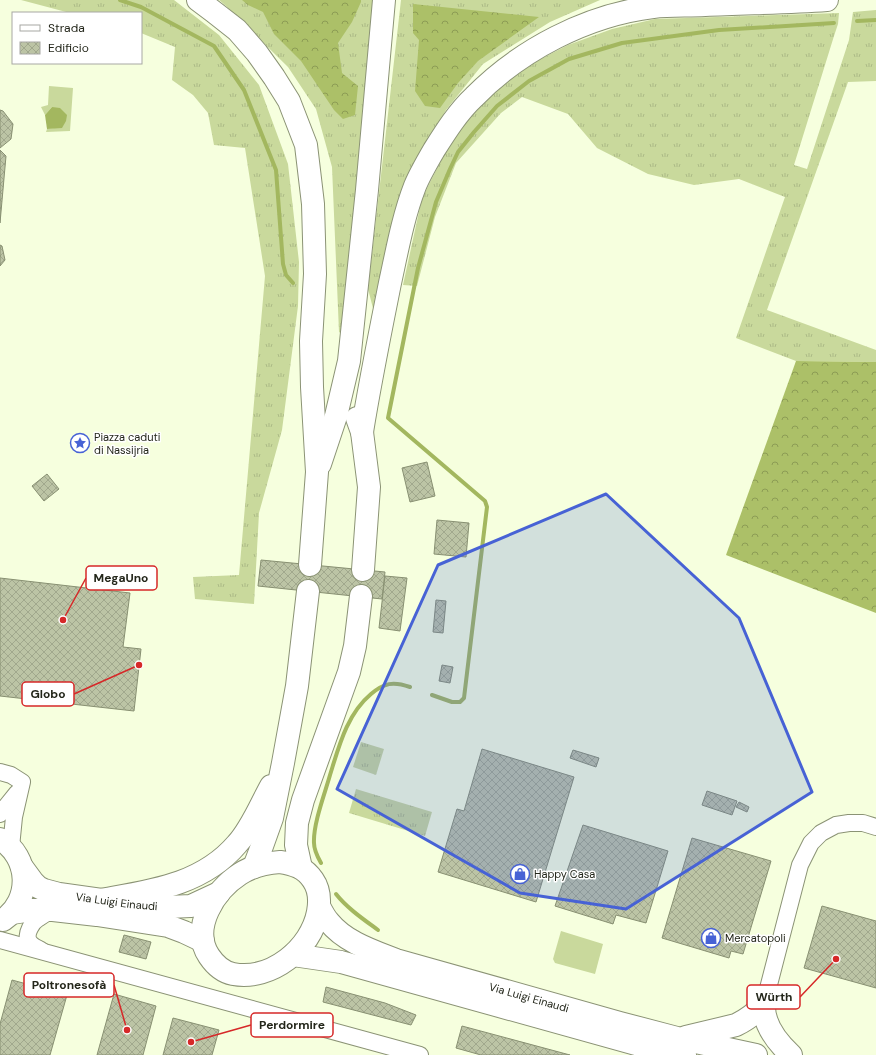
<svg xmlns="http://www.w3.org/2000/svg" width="876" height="1055" font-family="'DM Sans',sans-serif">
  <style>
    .grass { fill: url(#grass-tufts) }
    .forest { fill: url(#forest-crowns) }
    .garden { fill: #c9d99c }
    .water { fill: #a3b75f }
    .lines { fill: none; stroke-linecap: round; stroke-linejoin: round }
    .stream { stroke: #a3b75f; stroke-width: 4 }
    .building { fill: url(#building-cross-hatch); stroke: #889072 }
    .street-casing { stroke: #8b9375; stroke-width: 18 }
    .secondary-casing { stroke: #8b9375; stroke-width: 24 }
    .primary-casing { stroke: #8b9375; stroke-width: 24 }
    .highway-casing { stroke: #8b9375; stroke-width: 24 }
    .street { stroke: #fff; stroke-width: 16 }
    .secondary { stroke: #fff; stroke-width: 22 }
    .primary { stroke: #fff; stroke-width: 22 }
    .highway { stroke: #fff; stroke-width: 22 }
    .marked { fill: #4762d5; fill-opacity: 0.2; stroke: #4762d5; stroke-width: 3; stroke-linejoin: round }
    .labels { text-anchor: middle; stroke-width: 3; stroke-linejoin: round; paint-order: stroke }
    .poi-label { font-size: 11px; fill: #23261a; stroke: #fff; text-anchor: start }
    .street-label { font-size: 11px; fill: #23261a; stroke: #fff }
    .leader { fill: none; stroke: #d62828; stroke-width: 1.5 }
    .callout-dot { fill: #d62828; stroke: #fff; stroke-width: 1.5 }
    .callout { fill: #fff; stroke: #d62828; stroke-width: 1.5 }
    .callout-label { font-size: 12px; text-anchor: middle; font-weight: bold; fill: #23261a }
  </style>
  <defs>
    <pattern id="grass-tufts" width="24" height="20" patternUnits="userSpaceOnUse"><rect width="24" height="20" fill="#c9d99c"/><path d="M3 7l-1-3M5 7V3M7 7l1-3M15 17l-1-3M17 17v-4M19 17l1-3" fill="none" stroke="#acba86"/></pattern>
    <pattern id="forest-crowns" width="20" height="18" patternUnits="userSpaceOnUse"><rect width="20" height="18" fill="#acc068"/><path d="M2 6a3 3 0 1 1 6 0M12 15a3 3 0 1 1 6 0" fill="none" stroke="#8c9c55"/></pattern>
    <pattern id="building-cross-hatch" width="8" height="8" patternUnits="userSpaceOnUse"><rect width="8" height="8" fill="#bcc4a5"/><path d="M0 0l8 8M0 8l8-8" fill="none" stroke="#a1a88d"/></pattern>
  </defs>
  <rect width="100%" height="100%" fill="#f6ffde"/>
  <g class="grass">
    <path d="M21,0h153l45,35 40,50 29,79 11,98 -1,44 -16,124 -23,83 -5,91 -59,-5 -2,-22 46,-2 26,-299 -20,-128 -31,-3 -6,-32 -15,-18 -21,-15 3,-33 -34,-14v-20h-71z"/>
    <path d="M219,0h157l-30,337 -7,-5 -7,-165 -16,-58 -28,-42 -63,-62z"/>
    <path d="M401,0h199l-50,22 -67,42 -37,46 -26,47 -45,159 -7,-27z"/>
    <path d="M876,10v71l-28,1 -81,228 109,40v12l-80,-1 -60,-23 49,-141 -46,-18 -45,6 -46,-11 -51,-26 -29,-34 -46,-17 -21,16 -45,50 -21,54 -18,69 -14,-1 19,-87 28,-55 30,-40 45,-36 43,-22 44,-16 43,-10 184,-6 -1,11 -4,12 -40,129 13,4 42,-129 4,-28z"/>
    <path d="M361,742l23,7 -8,26 -23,-8z"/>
    <path d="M356,789l76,23 -7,24 -76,-23z"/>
  </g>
  <g class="forest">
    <path d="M242,0h119v2l-9,20 -14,21 4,30 16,13 -3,29 -12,4 -9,-9 -33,-49 -27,-27 -11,-22 -15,-7z"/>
    <path d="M413,4l126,13 -61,44 -20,22 -18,25 -15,-2 -10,-15 4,-51 -6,-7z"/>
    <path d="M796,361l80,1v251l-150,-58z"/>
  </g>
  <g class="garden">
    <path d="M49,86l24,2 -3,43 -24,1 1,-3 15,-2 -10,-20 -7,8 -4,-8 7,-2z"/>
    <path d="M561,931l42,13 -8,30 -40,-11 -2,-4z"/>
  </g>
  <path class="water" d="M52,107l8,1 7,7 -1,6 -4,7 -15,1 -2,-14z"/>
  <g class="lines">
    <g class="stream">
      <path d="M120,0l21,7 73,39 30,44 32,80 7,94 3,11 7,8"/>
      <path d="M857,21l19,-1"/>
      <path d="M432,695l20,7h8l4,-4 23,-191 -2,-6 -97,-83 30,-150 18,-66 14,-33 8,-17 16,-20 23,-26 32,-25 40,-22 53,-16 97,-13 115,-7"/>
      <path d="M321,863c-4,-7 -7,-13 -7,-20 -1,-19 11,-50 16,-68 9,-29 17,-61 41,-81 13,-11 22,-13 39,-7"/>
      <path d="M336,894c11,14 27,25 42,36"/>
    </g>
  </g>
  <g class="building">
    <path d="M0,110l3,1 10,13 -2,15 -11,9z"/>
    <path d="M0,150l6,6 -6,67z"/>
    <path d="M0,245l2,1 3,14 -5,6z"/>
    <path d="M427,462l8,34 -25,6 -8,-34z"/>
    <path d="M47,474l12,15 -15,12 -12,-15z"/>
    <path d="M437,520l32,3 -3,34 -32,-3z"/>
    <path d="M261,560l124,12 -3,27 -124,-13z"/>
    <path d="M385,576l22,2 -7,53 -21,-3z"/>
    <path d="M0,578l130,15 -7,54 18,2 -7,62 -134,-15z"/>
    <path d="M436,600l10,1 -3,32 -10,-1z"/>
    <path d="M442,665l11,2 -3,16 -11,-2z"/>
    <path d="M482,749l92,28 -38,125 -98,-30 19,-63 7,2z"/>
    <path d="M573,750l26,8 -3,9 -26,-9z"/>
    <path d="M707,791l30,10 -5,14 -30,-10z"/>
    <path d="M739,802l10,5 -2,5 -11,-5z"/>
    <path d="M583,825l85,26 -22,72 -30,-8 -3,9 -58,-18z"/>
    <path d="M692,838l79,23 -28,93 -12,-3 -2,7 -67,-20z"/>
    <path d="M822,906l54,15v67l-72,-20z"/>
    <path d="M124,935l27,7 -5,17 -27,-7z"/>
    <path d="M12,980l55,15 -17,60h-50v-31z"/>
    <path d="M326,987l59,16 31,12 -5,10 -88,-23z"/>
    <path d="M114,994l42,12 -13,49h-46z"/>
    <path d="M173,1018l46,12 -7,25h-49z"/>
    <path d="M462,1026l108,29h-89l-25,-7z"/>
  </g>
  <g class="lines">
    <g class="street-casing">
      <g id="street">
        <path d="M0,772l11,3 11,7 -8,35 -3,30"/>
        <path d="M0,814l17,-21"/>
        <path d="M0,940l420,115"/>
        <path d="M41,950c-11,-5 -17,-10 -11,-22 2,-4 5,-8 9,-10 4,-3 9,-6 14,-8"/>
        <path d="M764,1004l36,-139 11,-22 10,-10 15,-8 13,-2h14l13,4"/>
      </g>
    </g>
    <g class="secondary-casing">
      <g id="secondary">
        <path d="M0,839c30,18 32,61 3,81"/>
        <path id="s1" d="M22,867l11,15 5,5 6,3 15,4 71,10 38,3 23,-1 28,-13"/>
        <path d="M12,913l20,-3h21l44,5 71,11 16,6 19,9"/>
      </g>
    </g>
    <g class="primary-casing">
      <g id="primary">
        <path d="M280,862c14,2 25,6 33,18 7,10 7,21 5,32 -7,37 -47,69 -85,62 -10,-2 -18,-9 -24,-18 -19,-28 6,-66 31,-82 12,-8 26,-11 40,-12z"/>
        <path id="s2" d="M319,906c3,6 6,12 10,16 16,20 44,29 67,38l224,63 57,15 79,17"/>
        <path d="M293,955l48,7 313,87 31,6"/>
        <path d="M764,1004c-1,20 13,38 27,51"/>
        <path d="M686,1037l50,-12c12,-6 19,-11 28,-21"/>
      </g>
    </g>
    <g class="highway-casing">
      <g id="highway">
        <path d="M198,0l16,12 23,18 20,23 17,24 15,24 17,44 7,59 2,70 -4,67 1,46 5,85 -7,93"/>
        <path d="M357,418l5,14 7,55 -6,83"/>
        <path d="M362,432c8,-50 18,-99 28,-149 7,-32 13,-66 25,-97 5,-12 12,-24 19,-36 12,-19 24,-38 40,-53 46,-47 113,-82 179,-90 17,-2 35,-1 52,-2 40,-2 81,-2 122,-5"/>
        <path d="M320,464l16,-48 13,-55 18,-171 17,-190"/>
        <path d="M254,867l8,-21 10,-28 11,-55 14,-77 11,-95"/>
        <path d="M301,868l-5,-23 1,-22 6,-23 46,-128 6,-26 6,-50"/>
        <path d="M101,900c50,-9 101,-15 136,-56 14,-15 24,-40 34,-58"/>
      </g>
    </g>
    <use href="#street" class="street"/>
    <use href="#secondary" class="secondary"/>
    <use href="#primary" class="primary"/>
    <use href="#highway" class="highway"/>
  </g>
  <path class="marked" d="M606,494l133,124 73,174 -186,117 -106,-16 -183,-104 101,-224z"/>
  <defs>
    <g id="sight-ring" transform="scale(1)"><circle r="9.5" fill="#fff" stroke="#4762d5" stroke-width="1.5"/><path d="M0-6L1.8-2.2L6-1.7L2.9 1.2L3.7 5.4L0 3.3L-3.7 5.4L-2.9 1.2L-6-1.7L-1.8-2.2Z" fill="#4762d5"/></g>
    <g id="shop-ring" transform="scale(1)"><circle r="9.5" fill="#fff" stroke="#4762d5" stroke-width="1.5"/><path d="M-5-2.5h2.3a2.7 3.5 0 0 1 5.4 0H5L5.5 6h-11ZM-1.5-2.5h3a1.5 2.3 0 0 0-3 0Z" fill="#4762d5"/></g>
  </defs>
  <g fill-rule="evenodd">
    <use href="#sight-ring" x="80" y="443"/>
    <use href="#shop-ring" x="520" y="874"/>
    <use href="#shop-ring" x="711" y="938"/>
  </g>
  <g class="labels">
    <g class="poi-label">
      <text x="94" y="441">Piazza caduti<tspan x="94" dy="13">di Nassijria</tspan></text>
      <text x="534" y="878">Happy Casa</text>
      <text x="725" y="942">Mercatopoli</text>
    </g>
    <g class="street-label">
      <text dy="4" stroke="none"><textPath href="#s1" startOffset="106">Via Luigi Einaudi</textPath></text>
      <text dy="4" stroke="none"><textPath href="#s2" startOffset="235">Via Luigi Einaudi</textPath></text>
    </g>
  </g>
  <path class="leader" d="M63 620L86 578M139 665L74 694M127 1030L114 985M836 959L800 997M191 1042L251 1025"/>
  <g class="callout-dot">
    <circle cx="63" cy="620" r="4"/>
    <circle cx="139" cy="665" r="4"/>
    <circle cx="127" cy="1030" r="4"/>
    <circle cx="836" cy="959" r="4"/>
    <circle cx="191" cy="1042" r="4"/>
  </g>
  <g class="callout">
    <rect x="86" y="566" width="71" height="24" rx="4"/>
    <rect x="22" y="682" width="52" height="24" rx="4"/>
    <rect x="24" y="973" width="90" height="24" rx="4"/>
    <rect x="747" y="985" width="53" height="24" rx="4"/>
    <rect x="251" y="1013" width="82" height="24" rx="4"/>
  </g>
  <g class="callout-label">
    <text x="121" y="582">MegaUno</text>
    <text x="48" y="698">Globo</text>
    <text x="69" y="989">Poltronesofà</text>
    <text x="774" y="1001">Würth</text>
    <text x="292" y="1029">Perdormire</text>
  </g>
  <rect x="12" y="12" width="130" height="52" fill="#ffffff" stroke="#a7a8a3"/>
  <rect x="20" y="25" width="20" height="6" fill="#ffffff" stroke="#a7a8a3"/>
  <text x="48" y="32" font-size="12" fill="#23261a">Strada</text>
  <rect x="20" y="42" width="20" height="12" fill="url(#building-cross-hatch)" stroke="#a7a8a3"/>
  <text x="48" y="52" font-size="12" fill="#23261a">Edificio</text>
</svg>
